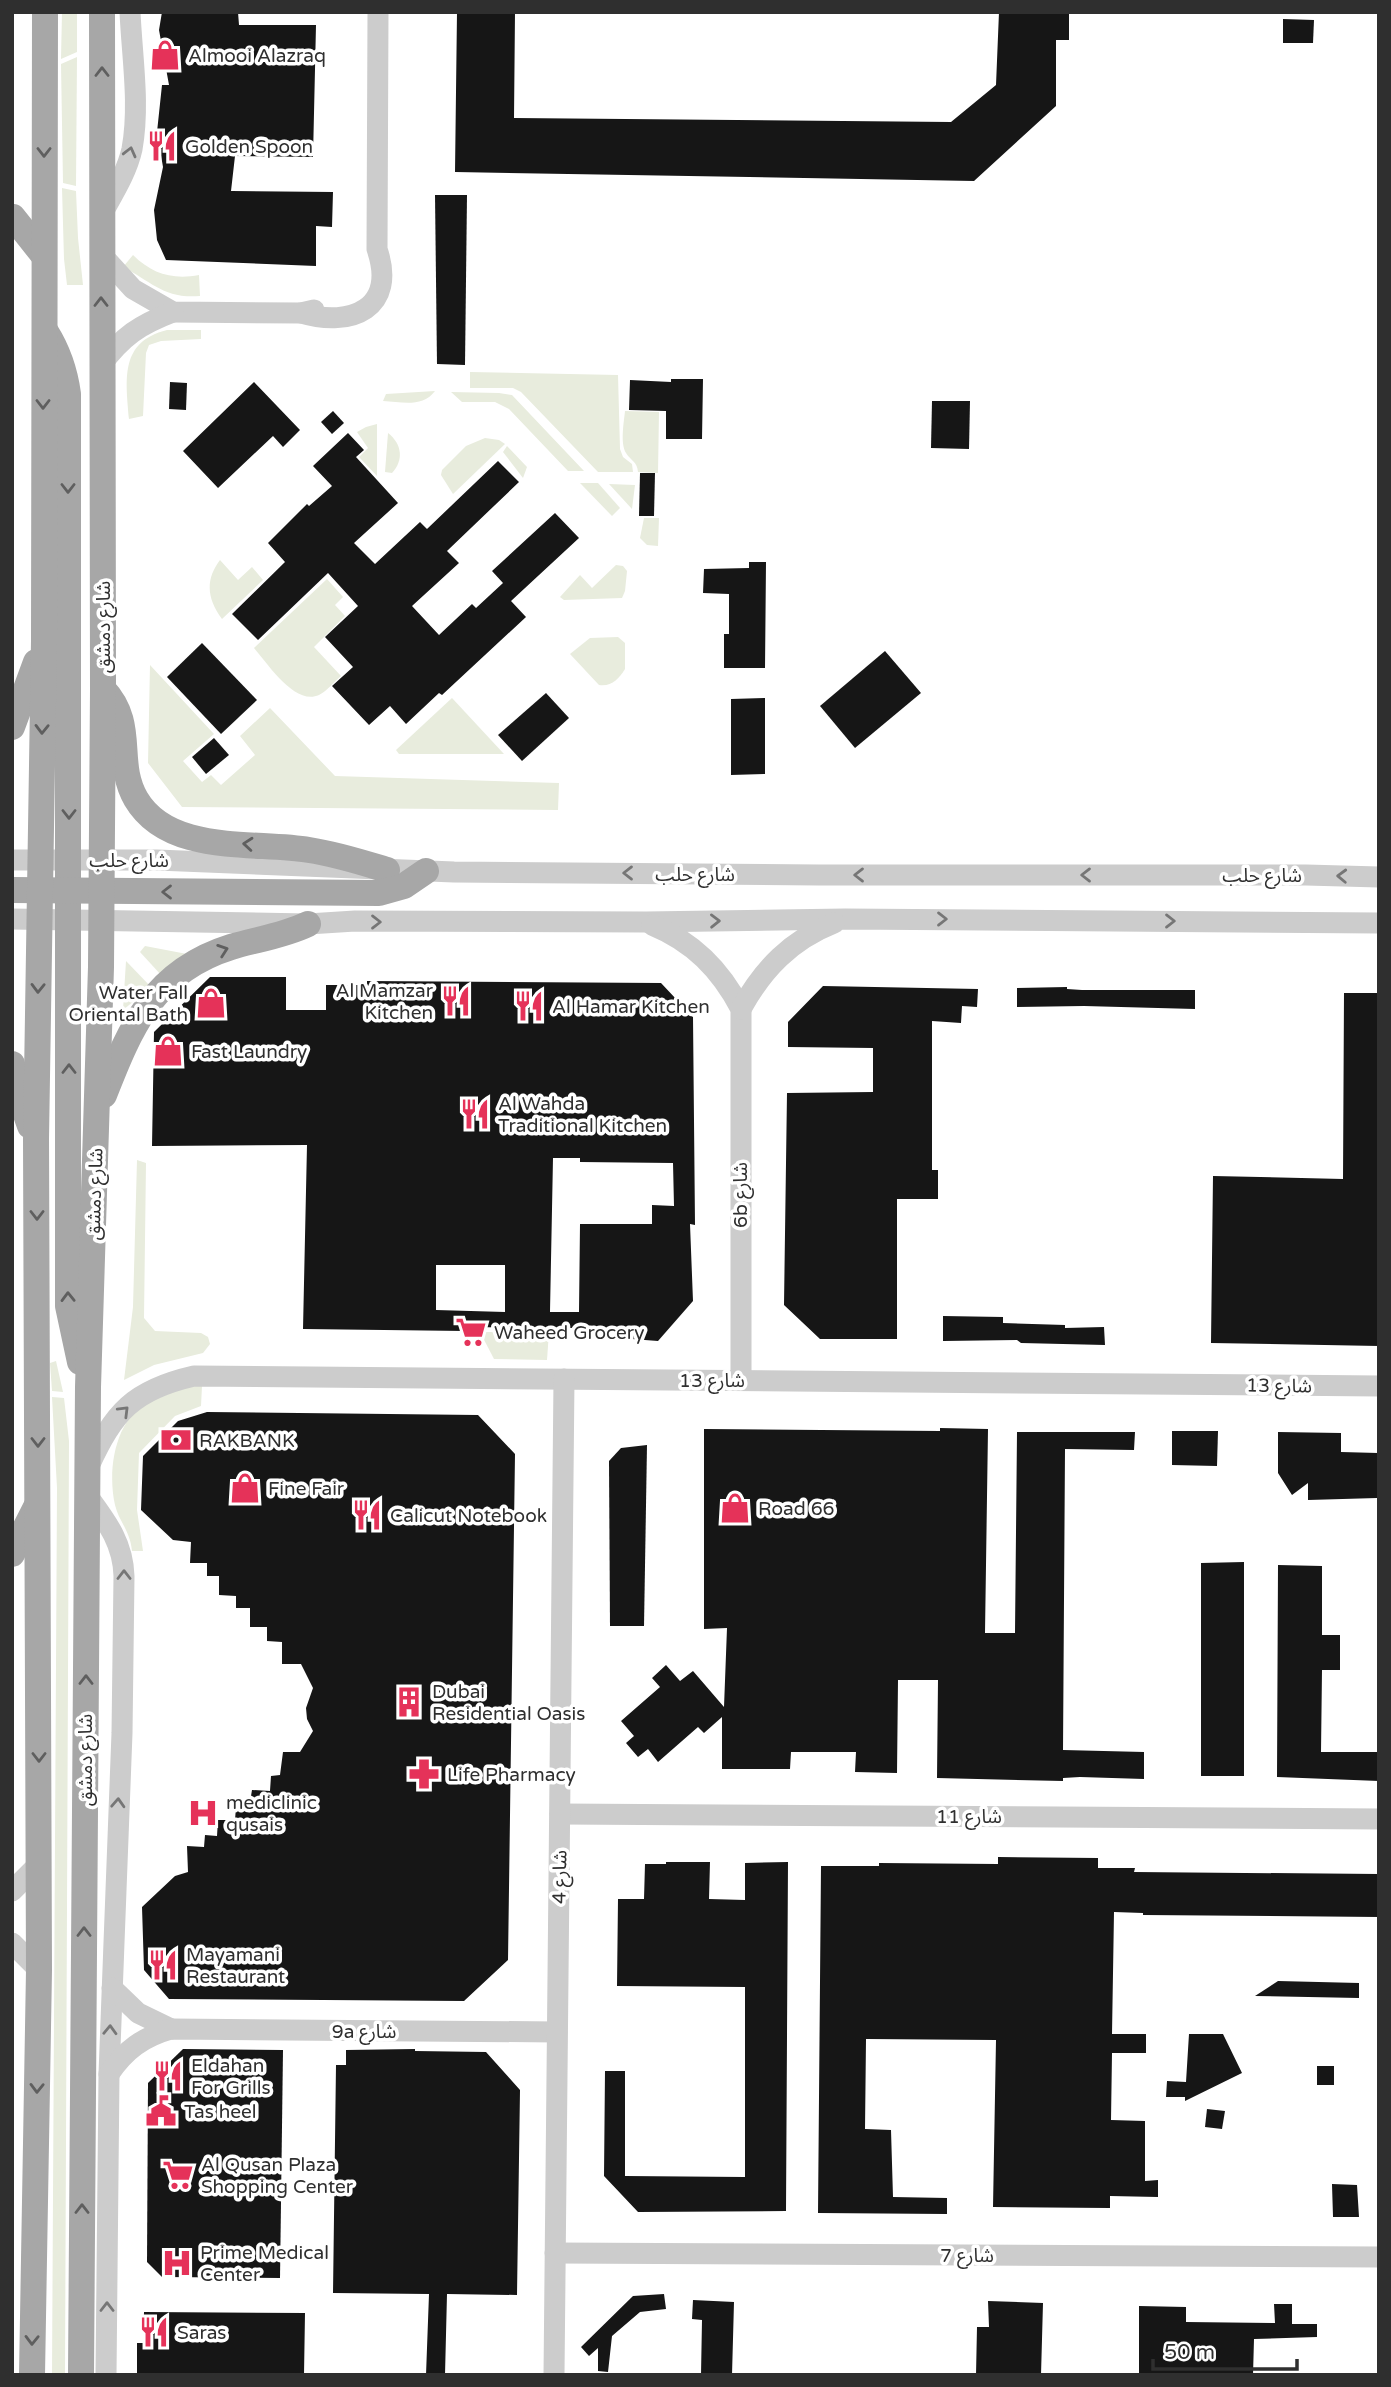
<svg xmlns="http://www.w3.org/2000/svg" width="1391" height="2387" font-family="'Varela Round','Noto Sans Arabic',sans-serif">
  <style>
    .green { fill: #e8ecdd }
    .building { fill: #161616; fill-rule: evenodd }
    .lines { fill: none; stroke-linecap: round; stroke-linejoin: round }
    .minor { stroke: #ccc; stroke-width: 21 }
    .major { stroke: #a7a7a7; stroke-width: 26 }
    .oneway { stroke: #5f5f5f }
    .oneway2 { stroke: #767676 }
    .labels { text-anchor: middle; stroke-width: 7; stroke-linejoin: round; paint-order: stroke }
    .poi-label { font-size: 19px; fill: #2f2f2f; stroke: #fff; text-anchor: start }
    .street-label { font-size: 19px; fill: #2f2f2f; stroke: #fff }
  </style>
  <rect width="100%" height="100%" fill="#fff"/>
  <g class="green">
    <path d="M62,12h15v40l-16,7z"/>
    <path d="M77,57l-1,129 -13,-3 -2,-119z"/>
    <path d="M62,188l14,3 2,47 5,47h-16l-3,-26z"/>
    <path d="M133,255c19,19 40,25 66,20l1,21c-36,3 -48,-14 -77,-29z"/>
    <path d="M167,330h34v9l-40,2 -12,4 -3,8 -3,63 -14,3c-3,-39 -10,-77 38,-89z"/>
    <path d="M470,372l148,3 2,74 3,8 9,7 1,8h-35l-77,-80 -8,-4h-43z"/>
    <path d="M435,391c-13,17 -33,11 -52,10l3,-7z"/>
    <path d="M451,392l48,1 13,2 72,76h-16l-59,-62 -14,-7h-33z"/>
    <path d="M625,411l34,1 -1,61 -20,-1c-1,-11 -7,-11 -12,-19 -6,-10 -2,-31 -1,-42z"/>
    <path d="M377,424v52l-18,-19 9,-9 -11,-16 9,-5z"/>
    <path d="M388,433c14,11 16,27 4,40l-7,-1z"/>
    <path d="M485,438l14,2 6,4 -52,50 -12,-19 1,-5 24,-24z"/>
    <path d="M507,446l20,21 -4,11 -20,-26z"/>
    <path d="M598,483l22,25 -8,8 -32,-33z"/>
    <path d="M609,484l26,1 -3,24z"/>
    <path d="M644,518h15l-1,28 -11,-1 -7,-7z"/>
    <path d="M220,560l18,20 14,-13 11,13 -41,39c-15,-20 -17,-39 -2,-59z"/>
    <path d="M616,565l7,1 4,5 -2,20 -3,7 -58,2 -4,-3 20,-22 12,13z"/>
    <path d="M327,579l16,18 -8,8 10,11 -31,31 27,29c-7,6 -14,15 -22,19 -24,11 -51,-31 -65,-47z"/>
    <path d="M618,637l7,6v26c-6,10 -14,18 -26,16l-29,-31 20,-16z"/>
    <path d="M150,665l64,69 -31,27 19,21 9,-7 10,10 34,-30 -15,-19 30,-28 65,68 224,7 -1,27 -376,-3 -34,-44z"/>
    <path d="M452,698l52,56h-105l-3,-4z"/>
    <path d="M145,946l42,8 -25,22 -22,-24z"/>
    <path d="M126,961l25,26 -28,23z"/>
    <path d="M137,1160l9,3 -2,155 11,13 46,2 7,4 2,7 -7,9 -49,12 -30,15 9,-73z"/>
    <path d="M480,1332h69l-2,28 -53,-1z"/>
    <path d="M56,1361l7,31 -11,-1 -2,-28z"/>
    <path d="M188,1386h14l-1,20 -26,10 -36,37 -2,57 6,41h-11c-2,-21 -13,-29 -17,-46 -8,-36 0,-88 37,-106 12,-5 25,-9 36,-13z"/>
    <path d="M52,1397l12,1 5,43 -4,934h-13l5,-887z"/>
  </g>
  <g class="building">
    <path d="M162,12h76l1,13h77l-3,132 -78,-1 -4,35 102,1 -1,35 -16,-1v40l-150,-6 -9,-20 -3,-30 9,-43 -6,-35 5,-47h7l-10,-55z"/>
    <path d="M457,12h58l-1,106 437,4 45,-37 3,-73h70v28h-13v66l-82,75 -519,-9z"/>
    <path d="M1283,19l31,1 -1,23h-30z"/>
    <path d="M435,195h32l-2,170 -28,-1z"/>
    <path d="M671,379h32l-1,60h-36v-28l-37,-1 1,-30 41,2z"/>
    <path d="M170,382l17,1 -1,27 -17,-1z"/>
    <path d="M254,382l46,48 -17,17 -10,-11 -55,52 -35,-37z"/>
    <path d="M932,401h38l-1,48 -38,-1z"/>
    <path d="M333,411l11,12 -12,11 -11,-12z"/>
    <path d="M348,433l16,17 -8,7 42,46 -44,40 21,21 45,-42 7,7 71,-68 21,21 -72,69 12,12 -47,43 27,29 33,-31 4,4 27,-25 -11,-12 63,-58 24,25 -68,63 15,16 -84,78 -3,-2 -33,31 -16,-18 -21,19 -37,-39 21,-19 -28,-30 33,-31 -30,-33 -70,67 -26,-26 53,-52 -17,-19 39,-39 2,2 23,-20 -19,-20z"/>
    <path d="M640,473h15l-1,43h-15z"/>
    <path d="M749,562h17l-1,106h-41v-34h5v-40l-26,-1 1,-24 45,-1z"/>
    <path d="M202,643l55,57 -36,34 -54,-57z"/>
    <path d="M885,651l36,42 -66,55 -35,-42z"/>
    <path d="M546,693l23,25 -47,43 -24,-26z"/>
    <path d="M765,698v76l-34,1v-76z"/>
    <path d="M214,738l15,17 -23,19 -14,-17z"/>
    <path d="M210,977h76v33h40v-25h41v-4l294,2 32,34 2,208 -5,-1 3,77 -35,40 -79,-6v-7l-114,-1v4l-162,-2 4,-184 -155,1 2,-114zM553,1158h27v4l93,1 1,43 -22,-1v19h-72l-1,88h-29zM436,1265h69v47l-69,-2z"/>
    <path d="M823,986l155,3 -1,18 -15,-1 -1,17 -29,-2v149h6v29h-41v140h-77l-36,-34 3,-212 86,-1v-44l-85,-1v-25z"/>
    <path d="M1067,987v2l15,1h113v19l-111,-3 -67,1v-19z"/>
    <path d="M1344,993h35v353l-168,-3 2,-167 130,3z"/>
    <path d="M943,1316l60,1v6l62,2v3l39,-1 1,18 -84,-2 -4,-3 -74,1z"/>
    <path d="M207,1412l271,3 37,39 -7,506 -44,41 -295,-2 -25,-29 -2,-63 33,-31 13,-4 -1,-26 17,1 1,-12 12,1 1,-16h17l1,-13 13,1 3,-18 18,1 1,-15 9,-1 3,-23h17l13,-21 -6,-12 -1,-11 7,-20 -12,-24h-19v-22l-15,-1v-14h-17v-19h-14v-12l-17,-1v-19h-12v-13h-17l1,-21 -18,-2 -32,-30 2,-54 35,-35z"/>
    <path d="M940,1428l48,1 -3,204h30l2,-201h118l-1,18 -69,-1 -2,301 81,2v27l-64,-2 -17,1v3l-126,-3 1,-98h-40l-1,93 -42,-1 1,-20h-65l-1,17h-68v-52l-18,16 -6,-6 -40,35 -10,-13 -10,8 -12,-14 8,-7 -13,-15 39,-34 -8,-9 14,-13 14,16 13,-10 31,36 3,-79 -23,1v-200l236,2z"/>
    <path d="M1172,1431h46l-1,35 -45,-1z"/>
    <path d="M1278,1432l63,1v19l37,1 -1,45 -69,2v-17l-16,12 -14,-22z"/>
    <path d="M647,1445l-3,181h-34l-1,-165 12,-13z"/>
    <path d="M1244,1562v214h-43v-213z"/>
    <path d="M1278,1565l44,1v69h18v35h-18l-1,82h58v29l-102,-4z"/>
    <path d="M998,1857l100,1v10h37l-1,4 245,2v43l-236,-2v-2l-29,-1 -2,122h34v19h-34l-1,67 34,1v60l13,-1v17l-48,-1v12l-117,-1 3,-167 -130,-1 -1,90 26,1 2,67 54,1v16l-129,-1 3,-347h58v-3l119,1z"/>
    <path d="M666,1862h44l-1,37 36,1v-37l43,-1 -2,349 -148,1 -34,-36 1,-105h20v105l120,1v-190l-128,-1 1,-87h26l1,-35h21z"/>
    <path d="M1278,1981l81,2v15l-104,-2z"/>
    <path d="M1189,2034h34l19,39 -57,28v-4h-19l1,-16 19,1z"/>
    <path d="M183,2049l100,1 -3,228 -118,-1 -15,-15 1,-179z"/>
    <path d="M415,2049v2l71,1 34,38 -3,205 -70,-1 -2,81h-19l3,-81 -96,-1 3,-228h10v-15z"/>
    <rect x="1317" y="2066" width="17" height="19"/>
    <path d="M1207,2109l18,2 -3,18 -17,-2z"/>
    <path d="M1332,2184l25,1 2,32h-26z"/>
    <path d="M664,2294l2,15 -26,3 -28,24 -4,36 -10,-1v-23l-9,8 -8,-9 52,-51z"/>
    <path d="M693,2300l41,2 -2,73h-31l1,-55 -10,-1z"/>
    <path d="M988,2301l55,2 -2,72h-65l1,-48h12z"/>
    <path d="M1274,2304h18v20h25v13l-63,2 -1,36h-114v-69l47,1v15l89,1z"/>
    <path d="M144,2312l161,1 -1,62h-167v-32h6z"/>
  </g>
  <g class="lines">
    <g class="minor">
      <path d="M102,214c11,-20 25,-42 30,-65 8,-44 0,-92 -2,-137"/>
      <path d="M102,255l31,34 40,23 128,1 13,-3"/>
      <path d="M301,313c51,15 96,-5 76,-64l1,-237"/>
      <path d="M101,365c22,-29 38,-40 72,-53"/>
      <path d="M12,860h145l297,12 365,3h487l73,2"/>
      <path d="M12,919l296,5 47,-3 291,1 199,-3 534,4"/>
      <path d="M652,925c41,17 68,44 89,84v371"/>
      <path d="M741,1009c22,-40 50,-69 93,-86"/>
      <path d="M89,1466c25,-54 44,-76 105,-90l1185,10"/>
      <path d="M87,1495c19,26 36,47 37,81l-2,157 -13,341 -3,301"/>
      <path d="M560,1814l819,5"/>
      <path d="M12,1891l27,-27"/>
      <path d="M12,1943l27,27"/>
      <path d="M112,1988l26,25 33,16"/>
      <path d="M109,2074c16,-24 34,-37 62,-45l386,3"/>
      <path d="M555,2253l824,4"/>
      <path d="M554,2375l10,-996"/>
    </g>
    <g class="major">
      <path d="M13,217l31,39"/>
      <path d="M46,332c12,19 19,40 22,62v912l12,56"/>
      <path d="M103,689c34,36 11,72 33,110 33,56 118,42 173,51 27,4 52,12 78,20"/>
      <path d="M12,727l24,-65"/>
      <path d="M12,890l367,3 25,-7 22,-15"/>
      <path d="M12,1064l6,28 12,34"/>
      <path d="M104,1095c27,-69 50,-124 127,-148 27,-8 52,-11 77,-23"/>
      <path d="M12,1554l24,-47"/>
      <path d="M32,2375l7,-405 -3,-831 8,-498 1,-629"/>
      <path d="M81,2375l7,-988 13,-420 2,-278 -1,-677"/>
    </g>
  </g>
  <defs><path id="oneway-chevron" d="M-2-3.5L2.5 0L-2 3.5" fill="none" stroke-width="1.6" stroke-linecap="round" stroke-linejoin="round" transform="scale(1.75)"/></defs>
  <g class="oneway">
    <use href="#oneway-chevron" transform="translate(102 72) rotate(-90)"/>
    <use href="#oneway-chevron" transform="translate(44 152) rotate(90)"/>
    <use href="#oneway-chevron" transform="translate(101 302) rotate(-90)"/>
    <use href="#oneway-chevron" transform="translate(43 404) rotate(90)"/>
    <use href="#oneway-chevron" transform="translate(68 488) rotate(90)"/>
    <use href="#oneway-chevron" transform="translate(42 729) rotate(91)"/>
    <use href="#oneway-chevron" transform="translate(69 814) rotate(90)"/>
    <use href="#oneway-chevron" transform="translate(248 844) rotate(-175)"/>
    <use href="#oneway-chevron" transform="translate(167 892) rotate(-180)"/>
    <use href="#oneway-chevron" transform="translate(223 950) rotate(-19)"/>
    <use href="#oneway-chevron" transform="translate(38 988) rotate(91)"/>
    <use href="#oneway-chevron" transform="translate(69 1069) rotate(-90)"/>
    <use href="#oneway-chevron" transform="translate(37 1215) rotate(90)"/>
    <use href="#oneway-chevron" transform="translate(68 1297) rotate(-91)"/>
    <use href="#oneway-chevron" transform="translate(38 1442) rotate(90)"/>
    <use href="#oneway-chevron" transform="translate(86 1680) rotate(-90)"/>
    <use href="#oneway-chevron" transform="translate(39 1757) rotate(90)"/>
    <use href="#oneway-chevron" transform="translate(84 1932) rotate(-90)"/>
    <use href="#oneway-chevron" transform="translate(37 2088) rotate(91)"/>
    <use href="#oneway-chevron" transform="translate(82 2209) rotate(-90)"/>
    <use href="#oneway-chevron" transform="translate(32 2340) rotate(91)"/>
  </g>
  <g class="oneway2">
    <use href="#oneway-chevron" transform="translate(130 152) rotate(-76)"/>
    <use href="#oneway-chevron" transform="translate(628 873) rotate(-180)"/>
    <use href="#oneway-chevron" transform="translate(859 875) rotate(180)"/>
    <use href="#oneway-chevron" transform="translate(1086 875) rotate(180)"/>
    <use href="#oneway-chevron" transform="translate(1342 876) rotate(-178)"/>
    <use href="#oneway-chevron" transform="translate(942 919)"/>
    <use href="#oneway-chevron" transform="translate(715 921) rotate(-1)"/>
    <use href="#oneway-chevron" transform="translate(1170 921)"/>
    <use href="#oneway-chevron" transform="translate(376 922)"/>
    <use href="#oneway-chevron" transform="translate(124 1411) rotate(-45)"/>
    <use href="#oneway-chevron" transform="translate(124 1575) rotate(-90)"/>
    <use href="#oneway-chevron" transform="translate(118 1803) rotate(-87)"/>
    <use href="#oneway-chevron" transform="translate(110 2030) rotate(-88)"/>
    <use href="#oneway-chevron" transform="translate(107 2307) rotate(-90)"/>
  </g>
  <defs>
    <g id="shop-bare" transform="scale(2.415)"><path d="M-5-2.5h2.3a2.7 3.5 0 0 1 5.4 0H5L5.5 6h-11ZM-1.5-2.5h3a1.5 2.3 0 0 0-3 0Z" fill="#e53259" stroke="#fff" stroke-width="2.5" paint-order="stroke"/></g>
    <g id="restaurant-bare" transform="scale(2.415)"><path d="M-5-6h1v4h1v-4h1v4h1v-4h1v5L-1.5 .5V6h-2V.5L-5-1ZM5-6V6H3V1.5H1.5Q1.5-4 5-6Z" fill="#e53259" stroke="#fff" stroke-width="2.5" paint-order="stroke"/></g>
    <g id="supermarket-bare" transform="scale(2.415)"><path d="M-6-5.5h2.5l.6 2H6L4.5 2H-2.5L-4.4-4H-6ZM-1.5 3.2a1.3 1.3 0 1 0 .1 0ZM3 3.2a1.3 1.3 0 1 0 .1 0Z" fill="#e53259" stroke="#fff" stroke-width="2.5" paint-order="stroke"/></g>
    <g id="bank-bare" transform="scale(2.415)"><path d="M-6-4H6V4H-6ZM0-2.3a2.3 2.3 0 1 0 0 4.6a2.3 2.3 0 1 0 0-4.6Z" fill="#e53259" stroke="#fff" stroke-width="2.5" paint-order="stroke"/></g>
    <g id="building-bare" transform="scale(2.415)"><path d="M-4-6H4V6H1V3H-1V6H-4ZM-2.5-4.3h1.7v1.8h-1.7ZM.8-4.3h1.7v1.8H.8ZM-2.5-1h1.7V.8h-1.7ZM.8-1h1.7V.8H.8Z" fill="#e53259" stroke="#fff" stroke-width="2.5" paint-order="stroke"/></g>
    <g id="pharmacy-bare" transform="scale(2.415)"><path d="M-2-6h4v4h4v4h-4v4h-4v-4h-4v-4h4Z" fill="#e53259" stroke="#fff" stroke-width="2.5" paint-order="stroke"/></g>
    <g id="hospital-bare" transform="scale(2.415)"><path d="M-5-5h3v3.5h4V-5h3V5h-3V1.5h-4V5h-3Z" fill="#e53259" stroke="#fff" stroke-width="2.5" paint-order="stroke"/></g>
    <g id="civic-bare" transform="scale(2.415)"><path d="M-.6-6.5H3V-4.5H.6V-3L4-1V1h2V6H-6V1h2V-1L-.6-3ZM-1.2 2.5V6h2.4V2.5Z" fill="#e53259" stroke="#fff" stroke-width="2.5" paint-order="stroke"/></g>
  </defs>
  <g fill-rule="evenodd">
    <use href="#shop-bare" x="165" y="55"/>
    <use href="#restaurant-bare" x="162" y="146"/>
    <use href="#restaurant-bare" x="456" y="1001"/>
    <use href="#shop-bare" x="211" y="1003"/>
    <use href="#restaurant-bare" x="529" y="1006"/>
    <use href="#shop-bare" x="168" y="1051"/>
    <use href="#restaurant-bare" x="475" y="1114"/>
    <use href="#supermarket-bare" x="471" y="1332"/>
    <use href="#bank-bare" x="176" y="1440"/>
    <use href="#shop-bare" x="245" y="1488"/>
    <use href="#shop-bare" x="735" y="1508"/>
    <use href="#restaurant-bare" x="367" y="1515"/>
    <use href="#building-bare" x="409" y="1702"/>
    <use href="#pharmacy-bare" x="424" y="1774"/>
    <use href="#hospital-bare" x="203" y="1813"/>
    <use href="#restaurant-bare" x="163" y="1965"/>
    <use href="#restaurant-bare" x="168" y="2076"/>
    <use href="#civic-bare" x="161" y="2111"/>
    <use href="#supermarket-bare" x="178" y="2175"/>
    <use href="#hospital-bare" x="177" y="2263"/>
    <use href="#restaurant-bare" x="154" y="2332"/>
  </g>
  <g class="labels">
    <g class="poi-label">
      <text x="188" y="62">Almooi Alazraq</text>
      <text x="185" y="153">Golden Spoon</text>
      <text x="433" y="997" text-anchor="end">Al Mamzar<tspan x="433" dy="22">Kitchen</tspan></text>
      <text x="188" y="999" text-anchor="end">Water Fall<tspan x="188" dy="22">Oriental Bath</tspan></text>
      <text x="552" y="1013">Al Hamar Kitchen</text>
      <text x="191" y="1058">Fast Laundry</text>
      <text x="498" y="1110">Al Wahda<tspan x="498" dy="22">Traditional Kitchen</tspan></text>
      <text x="494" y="1339">Waheed Grocery</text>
      <text x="199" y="1447">RAKBANK</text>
      <text x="268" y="1495">Fine Fair</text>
      <text x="758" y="1515">Road 66</text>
      <text x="390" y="1522">Calicut Notebook</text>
      <text x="432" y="1698">Dubai<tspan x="432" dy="22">Residential Oasis</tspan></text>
      <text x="447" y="1781">Life Pharmacy</text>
      <text x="226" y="1809">mediclinic<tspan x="226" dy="22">qusais</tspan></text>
      <text x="186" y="1961">Mayamani<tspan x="186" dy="22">Restaurant</tspan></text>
      <text x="191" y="2072">Eldahan<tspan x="191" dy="22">For Grills</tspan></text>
      <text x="184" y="2118">Tas heel</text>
      <text x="201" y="2171">Al Qusan Plaza<tspan x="201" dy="22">Shopping Center</tspan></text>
      <text x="200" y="2259">Prime Medical<tspan x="200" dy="22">Center</tspan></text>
      <text x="177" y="2339">Saras</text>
    </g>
    <g class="street-label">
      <text transform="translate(103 627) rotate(-90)" y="7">شارع دمشق</text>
      <text x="129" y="867">شارع حلب</text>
      <text x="695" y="881">شارع حلب</text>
      <text x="1262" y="882">شارع حلب</text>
      <text transform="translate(94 1194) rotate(-88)" y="7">شارع دمشق</text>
      <text transform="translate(740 1195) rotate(-90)" y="7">6b شارع</text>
      <text x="712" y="1387">شارع 13</text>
      <text transform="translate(1279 1385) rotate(1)" y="7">شارع 13</text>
      <text transform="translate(85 1760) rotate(-90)" y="7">شارع دمشق</text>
      <text x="969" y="1823">شارع 11</text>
      <text transform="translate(559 1877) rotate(-89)" y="7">شارع 4</text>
      <text x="364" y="2038">9a شارع</text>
      <text x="967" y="2262">شارع 7</text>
    </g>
  </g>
  <rect width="1391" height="2387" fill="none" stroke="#2f2f2f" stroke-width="28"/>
  <path d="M1153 2359v10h144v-10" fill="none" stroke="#2f2f2f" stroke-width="3.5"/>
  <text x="1164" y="2359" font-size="21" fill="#2f2f2f" stroke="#ffffff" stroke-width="5" paint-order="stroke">50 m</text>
</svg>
